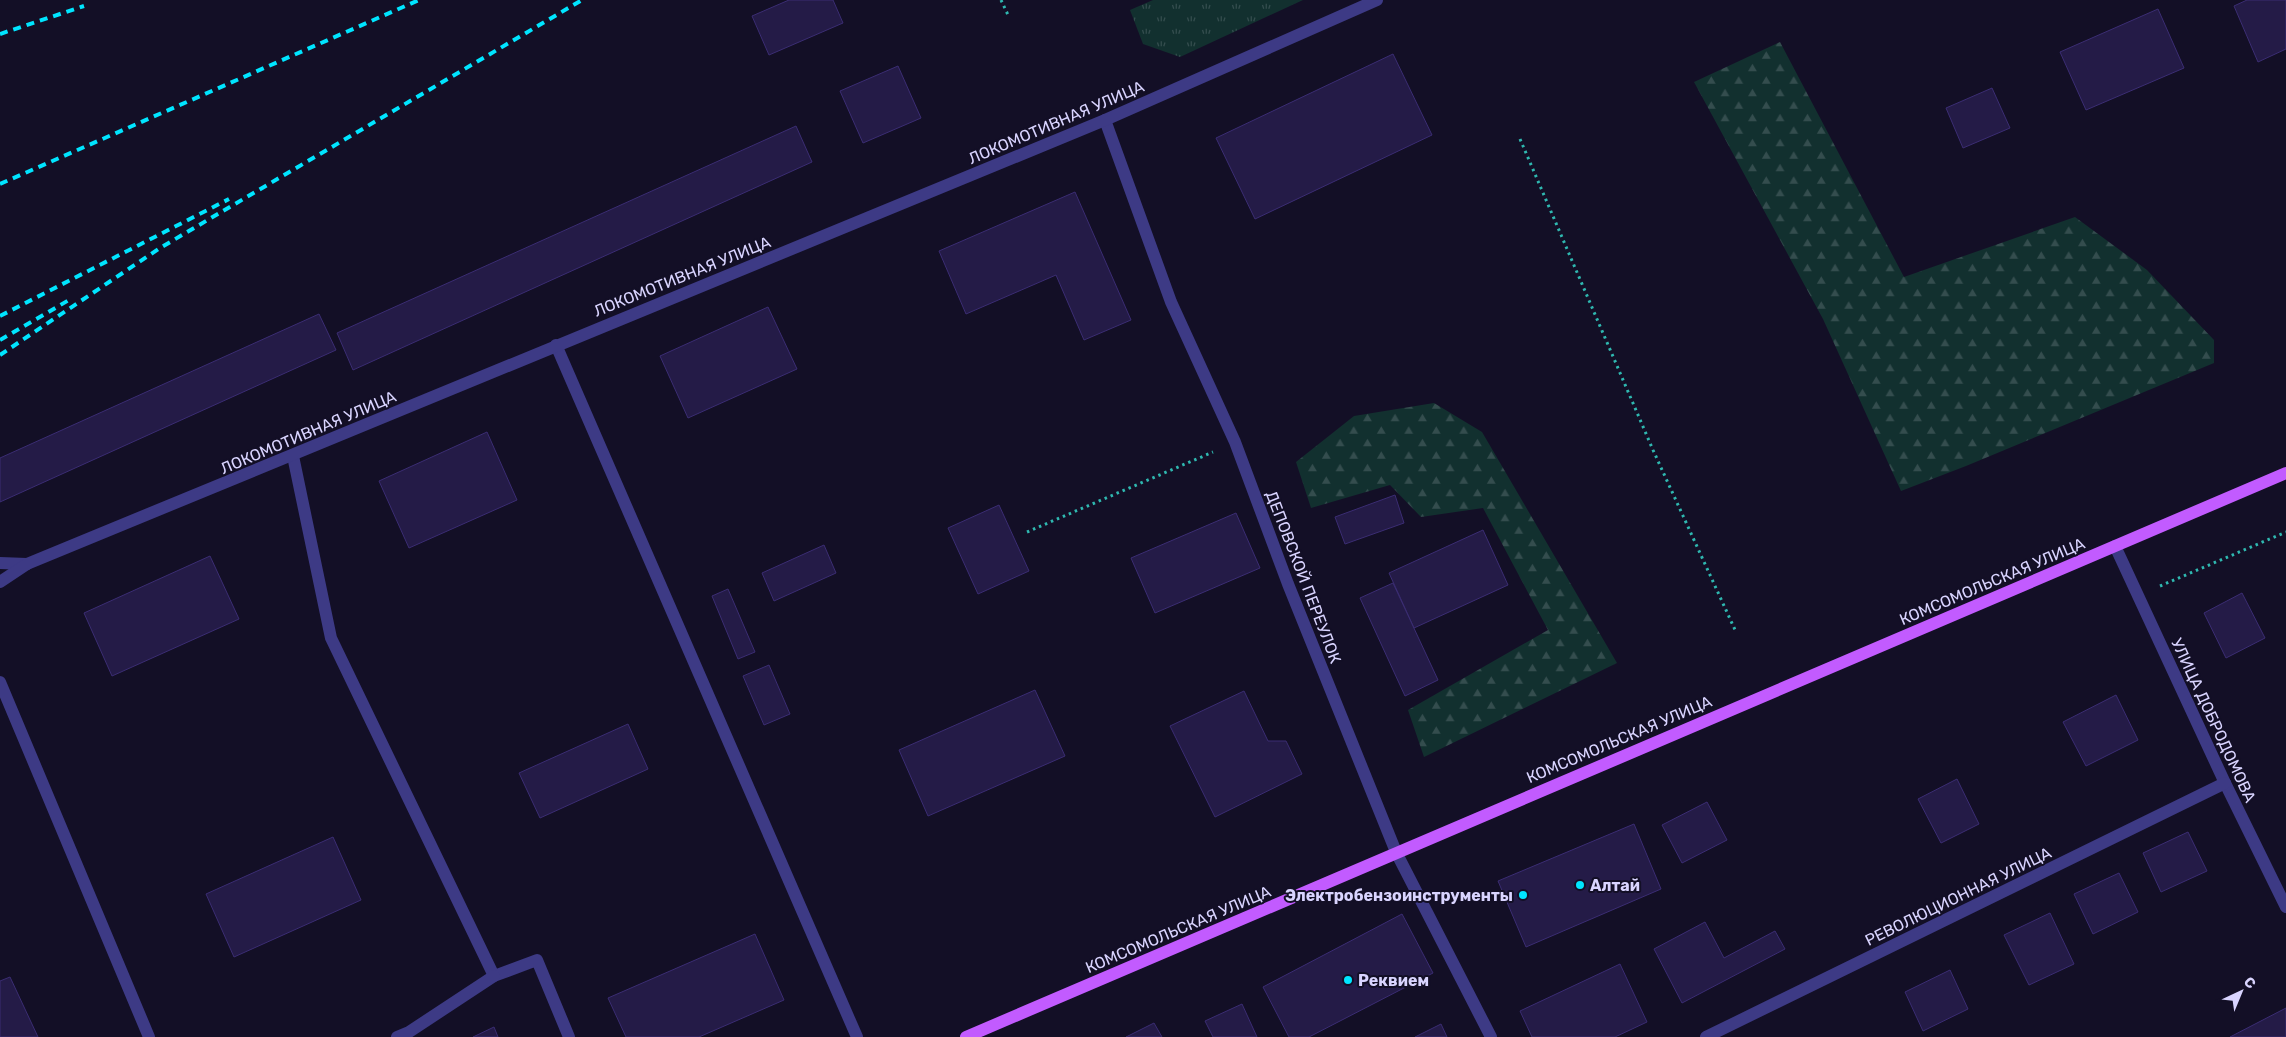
<svg xmlns="http://www.w3.org/2000/svg" width="2286" height="1037" font-family="Rubik,sans-serif">
  <style>
    .grass { fill: url(#grass-tufts) }
    .forest { fill: url(#forest-firs) }
    .building { fill: #241b47; stroke: #3b2d73 }
    .lines { fill: none; stroke-linecap: round; stroke-linejoin: round }
    .path { stroke: #2fb8b0; stroke-width: 3; stroke-dasharray: 2.5 4; stroke-linecap: butt }
    .minor { stroke: #3d3a85; stroke-width: 12 }
    .major { stroke: #c25bff; stroke-width: 12 }
    .rail { stroke: #00e5ff; stroke-width: 4; stroke-dasharray: 8 6; stroke-linecap: butt }
    .poi-dot { fill: #00e5ff; stroke: #130f26; stroke-width: 2 }
    .labels { text-anchor: middle; stroke-width: 4; stroke-linejoin: round; paint-order: stroke }
    .street-label { font-size: 16px; fill: #d9d4ff; stroke: #130f26 }
    .poi-label { font-size: 16px; font-weight: bold; fill: #d9d4ff; stroke: #130f26; text-anchor: start }
  </style>
  <defs>
    <pattern id="grass-tufts" width="24" height="20" patternUnits="userSpaceOnUse" patternTransform="scale(1.25)"><rect width="24" height="20" fill="#12302f"/><path d="M3 7l-1-3M5 7V3M7 7l1-3M15 17l-1-3M17 17v-4M19 17l1-3" fill="none" stroke="#344d4e"/></pattern>
    <pattern id="forest-firs" width="22" height="20" patternUnits="userSpaceOnUse" patternTransform="scale(1.25)"><rect width="22" height="20" fill="#12302f"/><path d="M5 1l3.5 6h-7zM16 11l3.5 6h-7z" fill="#344d4e"/></pattern>
  </defs>
  <rect width="100%" height="100%" fill="#130f26"/>
  <path class="grass" d="M1153,0h150l-123,57 -37,-13 -13,-34z"/>
  <g class="forest">
    <path d="M1780,42l124,235 171,-60 72,53 67,70v23l-248,103 -65,25 -78,-172 -129,-237z"/>
    <path d="M1434,403l48,29 135,231 -193,94 -16,-47 140,-80 -65,-122 -62,9 -31,-32 -79,23 -15,-46 58,-46z"/>
  </g>
  <g class="building">
    <path d="M789,0h44l10,23 -74,32 -17,-39z"/>
    <path d="M2247,0h39v49l-28,13 -24,-56z"/>
    <path d="M2158,9l26,59 -98,42 -26,-58z"/>
    <path d="M1393,54l39,81 -177,84 -39,-81z"/>
    <path d="M898,66l23,52 -58,25 -23,-52z"/>
    <path d="M1992,88l18,40 -47,20 -17,-40z"/>
    <path d="M796,126l16,36 -459,208 -16,-37z"/>
    <path d="M1075,192l56,128 -47,20 -28,-65 -90,39 -27,-63z"/>
    <path d="M768,307l29,62 -109,49 -28,-62z"/>
    <path d="M319,314l17,36 -336,152v-44z"/>
    <path d="M487,432l30,68 -108,48 -30,-67z"/>
    <path d="M1395,495l9,28 -59,21 -10,-27z"/>
    <path d="M999,505l30,66 -51,23 -30,-66z"/>
    <path d="M1236,513l24,55 -105,45 -24,-55z"/>
    <path d="M1483,530l25,55 -94,43 -25,-55z"/>
    <path d="M824,545l12,28 -62,28 -12,-28z"/>
    <path d="M210,556l29,63 -127,57 -28,-63z"/>
    <path d="M1393,583l45,97 -33,16 -45,-98z"/>
    <path d="M728,589l27,63 -17,7 -26,-63z"/>
    <path d="M2242,593l23,45 -39,20 -22,-45z"/>
    <path d="M769,665l21,49 -26,11 -21,-49z"/>
    <path d="M1035,690l30,66 -137,60 -29,-66z"/>
    <path d="M1244,691l24,50h18l16,33 -87,43 -45,-91z"/>
    <path d="M2116,695l22,45 -52,26 -23,-44z"/>
    <path d="M628,724l20,45 -108,49 -21,-45z"/>
    <path d="M1957,779l22,45 -38,19 -23,-44z"/>
    <path d="M1707,802l20,38 -45,23 -20,-38z"/>
    <path d="M1634,824l27,65 -135,58 -28,-66z"/>
    <path d="M2188,832l19,39 -46,21 -18,-39z"/>
    <path d="M333,837l28,63 -127,57 -28,-63z"/>
    <path d="M2119,873l19,39 -45,22 -19,-40z"/>
    <path d="M2050,913l24,51 -45,21 -25,-50z"/>
    <path d="M1402,914l31,59 -124,64h-20l-26,-50z"/>
    <path d="M1705,922l19,36 51,-27 10,18 -103,54 -28,-54z"/>
    <path d="M755,934l29,66 -85,37h-73l-18,-39z"/>
    <path d="M1620,964l27,58 -32,15h-83l-12,-26z"/>
    <path d="M1950,970l18,39 -45,22 -18,-39z"/>
    <path d="M10,977l28,60h-38v-56z"/>
    <path d="M1242,1004l15,33h-44l-8,-16z"/>
    <path d="M2286,1008v29h-56z"/>
    <path d="M1154,1023l8,14h-36z"/>
    <path d="M1441,1024l6,13h-32z"/>
    <path d="M494,1027l4,10h-25z"/>
  </g>
  <g class="lines">
    <g class="path">
      <path d="M1001,0l8,17"/>
      <path d="M1520,139l133,311 83,182"/>
      <path d="M1027,532l186,-80"/>
      <path d="M2160,586l126,-54"/>
    </g>
    <g class="minor">
      <path d="M1105,120l66,182 64,140 53,142 108,268 95,185"/>
      <path d="M556,345l301,692"/>
      <path d="M293,456l38,182 163,338 43,-16 32,77"/>
      <path d="M2115,546l110,237 61,124"/>
      <path d="M0,563l27,1"/>
      <path d="M0,582l27,-18 1078,-444 272,-120"/>
      <path d="M0,682l149,355"/>
      <path d="M397,1037l12,-5 85,-56"/>
      <path d="M1706,1037l519,-254"/>
    </g>
    <path class="major" d="M966,1037l1320,-564"/>
    <g class="rail">
      <path d="M0,34l84,-28"/>
      <path d="M0,184l419,-184"/>
      <path d="M0,316l229,-117"/>
      <path d="M0,340l69,-40"/>
      <path d="M0,355l160,-107 422,-248"/>
    </g>
  </g>
  <g class="poi-dot">
    <circle cx="1580" cy="885" r="5"/>
    <circle cx="1523" cy="895" r="5"/>
    <circle cx="1348" cy="980" r="5"/>
  </g>
  <g class="labels">
    <g class="street-label">
      <text transform="translate(1056 122) rotate(-23)" y="6">ЛОКОМОТИВНАЯ УЛИЦА</text>
      <text transform="translate(682 276) rotate(-22)" y="6">ЛОКОМОТИВНАЯ УЛИЦА</text>
      <text transform="translate(308 432) rotate(-23)" y="6">ЛОКОМОТИВНАЯ УЛИЦА</text>
      <text transform="translate(1304 577) rotate(69)" y="6">ДЕПОВСКОЙ ПЕРЕУЛОК</text>
      <text transform="translate(1992 581) rotate(-23)" y="6">КОМСОМОЛЬСКАЯ УЛИЦА</text>
      <text transform="translate(2214 720) rotate(65)" y="6">УЛИЦА ДОБРОДОМОВА</text>
      <text transform="translate(1619 739) rotate(-23)" y="6">КОМСОМОЛЬСКАЯ УЛИЦА</text>
      <text transform="translate(1958 896) rotate(-26)" y="6">РЕВОЛЮЦИОННАЯ УЛИЦА</text>
      <text transform="translate(1178 929) rotate(-23)" y="6">КОМСОМОЛЬСКАЯ УЛИЦА</text>
    </g>
    <g class="poi-label">
      <text x="1590" y="891">Алтай</text>
      <text x="1513" y="901" text-anchor="end">Электробензоинструменты</text>
      <text x="1358" y="986">Реквием</text>
    </g>
  </g>
  <g transform="translate(2241 992) rotate(44)" stroke="#130f26" stroke-width="4" paint-order="stroke">
  <path d="M0-4L9 19L0 12L-9 19Z" fill="#d9d4ff"/>
  <text y="-8" font-size="14" font-weight="bold" text-anchor="middle" fill="#d9d4ff">С</text>
  </g>
</svg>
